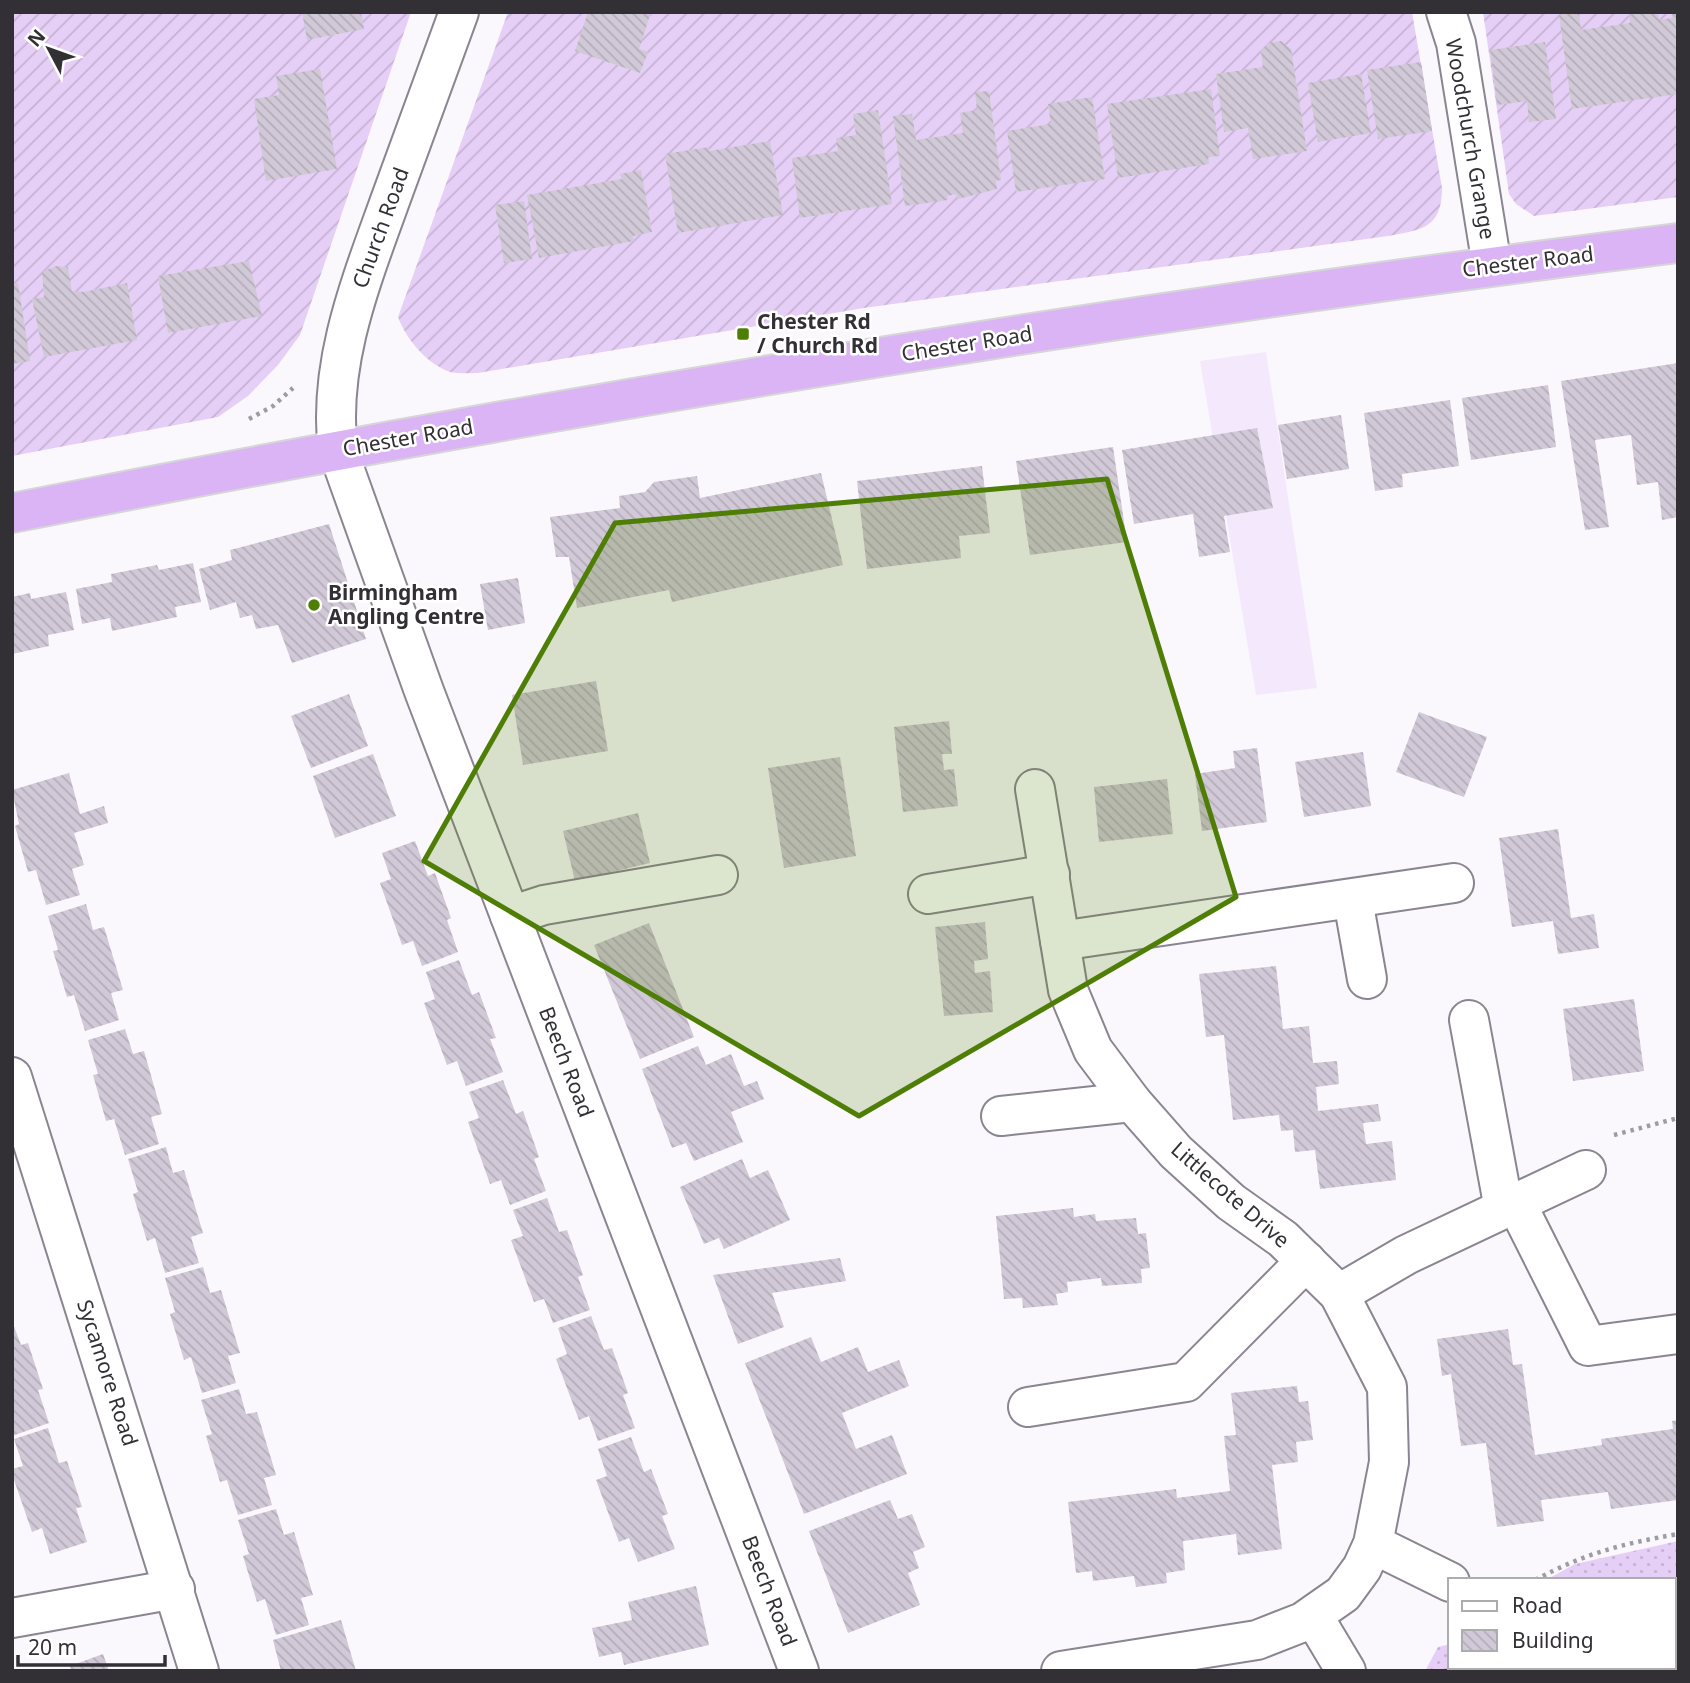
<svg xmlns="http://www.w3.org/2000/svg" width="1690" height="1683" font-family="'Noto Sans',sans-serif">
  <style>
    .built { fill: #f4e8fd }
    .park { fill: url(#park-dots) }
    .garden { fill: url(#garden-furrows) }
    .building { fill: url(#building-back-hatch) }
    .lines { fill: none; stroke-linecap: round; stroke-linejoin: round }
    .minor-casing { stroke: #8b8491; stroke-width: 42 }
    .highway-casing { stroke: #d6d6d7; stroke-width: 42 }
    .path { stroke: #9f9ca1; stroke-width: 4.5; stroke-dasharray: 3.5 5; stroke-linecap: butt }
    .minor { stroke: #fff; stroke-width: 38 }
    .highway { stroke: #dab4f5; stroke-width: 38 }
    .marked { fill: #4f7e07; fill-opacity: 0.2; stroke: #4f7e07; stroke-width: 5; stroke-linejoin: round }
    .poi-dot { fill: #4f7e07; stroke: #fff; stroke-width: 2.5 }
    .labels { text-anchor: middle; stroke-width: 5; stroke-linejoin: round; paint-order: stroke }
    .street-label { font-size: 21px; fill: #333035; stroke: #fff }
    .poi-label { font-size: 21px; font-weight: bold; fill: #333035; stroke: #fff; text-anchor: start }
  </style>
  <defs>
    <pattern id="park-dots" width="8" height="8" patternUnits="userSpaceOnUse" patternTransform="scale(1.75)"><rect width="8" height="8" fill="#e6cff6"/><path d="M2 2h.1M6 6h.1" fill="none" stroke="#c6b2d4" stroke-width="1.8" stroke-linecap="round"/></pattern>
    <pattern id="garden-furrows" width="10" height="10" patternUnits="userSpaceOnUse" patternTransform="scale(1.75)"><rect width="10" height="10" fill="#e6cff6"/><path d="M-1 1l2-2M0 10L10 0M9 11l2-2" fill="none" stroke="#c6b2d4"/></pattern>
    <pattern id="building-back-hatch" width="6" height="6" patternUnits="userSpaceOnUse" patternTransform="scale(1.75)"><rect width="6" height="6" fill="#d1c9d7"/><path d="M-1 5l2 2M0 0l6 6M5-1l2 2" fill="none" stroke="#b4adb9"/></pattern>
  </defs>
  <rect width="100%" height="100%" fill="#fbf8fd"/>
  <path class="built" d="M1266,352l51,336 -61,7 -56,-334z"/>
  <path class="park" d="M1678,1541v130h-253l13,-24 12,-3v23h224v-87h-128l29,-16z"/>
  <g class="garden">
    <path d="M12,12h399l-111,323 -22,30 -30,31 -30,21 -206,39z"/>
    <path d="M508,12h904l30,176c0,40 -20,42 -54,48l-524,72 -386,65c-8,0 -20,1 -28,-1 -23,-8 -44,-33 -52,-55z"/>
    <path d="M1483,12h195v185l-144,19 -18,-12 -7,-10z"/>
  </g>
  <g class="building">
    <path d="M302,12h59l3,17 -57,11z"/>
    <path d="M588,12h63l-12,37 9,3 -8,21 -65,-22z"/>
    <path d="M1579,12l2,18 49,-7 -1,-11h29l1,8 13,-2v-6h6v82l-106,15 -13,-94z"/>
    <path d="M1281,41l10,8 16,102 -54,8 -5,-31 -24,4 -8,-58 47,-7 -2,-16 7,-8z"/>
    <path d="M1545,42l11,77 -27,3 -2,-21 -30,4 -7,-55z"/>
    <path d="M1421,62l11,69 -54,8 -11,-69z"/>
    <path d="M320,69l17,100 -71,12 -12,-82 25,-4 -3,-19z"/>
    <path d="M1361,74l10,59 -53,9 -10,-59z"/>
    <path d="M1211,89l9,67 -12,1 1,7 -91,14 -11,-74z"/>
    <path d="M989,91l12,89 -5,1 1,8 -39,10 -2,-5 -9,2 1,4 -43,6 -12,-90 19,-2 4,26 47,-7 -3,-20 17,-3 -2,-18z"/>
    <path d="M1092,97l13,82 -89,13 -9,-61 44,-7 -3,-20z"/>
    <path d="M878,110l14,94 -92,14 -8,-60 46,-7 -2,-13 20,-3 -3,-21z"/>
    <path d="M770,141l13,74 -105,18 -13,-79 44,-7v4z"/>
    <path d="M641,170l11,62 -19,4 1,5 -95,17 -12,-63 95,-16 -2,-5z"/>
    <path d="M524,201l8,58 -28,4 -9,-58z"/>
    <path d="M249,261l13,55 -94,17 -10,-57z"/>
    <path d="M56,266l12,1 4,24 12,1 43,-9 10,57 -93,17 -12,-58 12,-2 -2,-25z"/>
    <path d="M18,283l12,78 -18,3v-80z"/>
    <path d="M1678,363v154l-16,3 -4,-38 -21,3 -6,-50 -22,3 -14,2 14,87 -24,3 -24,-149z"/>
    <path d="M1548,385l8,62 -85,13 -9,-62z"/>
    <path d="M1450,400l9,66 -57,8 1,13 -28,4 -11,-78z"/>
    <path d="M1341,415l8,54 -62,10 -9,-54z"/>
    <path d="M1257,428l16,80 -49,8 6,36 -31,5 -6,-43 -59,10 -12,-74z"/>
    <path d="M1113,447l14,95 -97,13 -14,-94z"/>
    <path d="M982,466l8,67 -31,3 2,22 -94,11 -10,-88z"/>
    <path d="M821,473l22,92 -171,37 -3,-12 -92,18 -8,-51h-13l-6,-40 70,-9 -1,-12 26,-4 9,-10 43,-6 3,22z"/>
    <path d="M329,524l37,115 -74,24 -14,-38 -22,4 -4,-14 -12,3 -4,-16 -26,8 -11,-41 33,-9 -2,-10z"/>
    <path d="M193,563l8,39 -26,5 2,10 -65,14 -2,-13 -28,6 -6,-35 36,-7 -1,-8 46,-9 2,5z"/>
    <path d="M518,578l7,45 -37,7 -8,-46z"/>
    <path d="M66,592l8,38 -26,5 1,11 -37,8v-57l18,-4 1,6z"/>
    <path d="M596,681l12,70 -85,14 -11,-70z"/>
    <path d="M349,694l19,52 -57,22 -20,-52z"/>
    <path d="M1419,712l68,25 -23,60 -68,-25z"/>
    <path d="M949,721l3,33h-10l2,16 10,-1 4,37 -55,6 -9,-85z"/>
    <path d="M1257,748l10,74 -65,9 -7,-57 40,-6 -2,-17z"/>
    <path d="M1363,752l8,54 -67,11 -9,-55z"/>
    <path d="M373,754l23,62 -61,22 -22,-62z"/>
    <path d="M840,757l16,99 -72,12 -16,-100z"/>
    <path d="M69,773l11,41 24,-8 4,17 -34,10 10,32 -12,4 8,26 -34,10 -10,-35 -8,2 -13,-46 4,-2 -7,-34z"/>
    <path d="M1167,779l6,55 -74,8 -5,-55z"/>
    <path d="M638,813l12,50 -75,18 -12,-50z"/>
    <path d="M1558,829l13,89 23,-4 5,34 -41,6 -5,-33 -41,6 -13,-89z"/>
    <path d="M415,841l13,35 7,-3 16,45 -4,2 11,32 -36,14 -9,-25 -11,4 -22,-62 11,-4 -9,-26z"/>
    <path d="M86,904l7,26 11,-3 19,63 -12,3 8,27 -34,11 -11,-36 -7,2 -14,-46 5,-1 -10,-34z"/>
    <path d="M985,922l3,37 -14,2 1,12 15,-2 3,41 -49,4 -9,-89z"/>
    <path d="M649,923l45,114 -54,22 -46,-114z"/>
    <path d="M459,960l13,35 7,-3 17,46 -6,1 13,33 -37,14 -9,-25 -10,4 -23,-62 11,-4 -9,-27z"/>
    <path d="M1276,966l7,63 26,-3 4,37 24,-2 2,23 -23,3 2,24 60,-7 3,17 -18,2 3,21 26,-3 4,39 -76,9 -5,-39 -20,2 -2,-22 -12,1 -2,-16 -46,5 -9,-85 -18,2 -7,-63z"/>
    <path d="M1634,999l10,72 -71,10 -10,-72z"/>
    <path d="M125,1029l8,25 11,-3 18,63 -11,3 8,27 -34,11 -11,-36 -8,2 -13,-46 5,-1 -10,-34z"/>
    <path d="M698,1046l8,19 25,-11 13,32 13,-5 7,18 -33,13 12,30 -49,19 -8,-18 -14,5 -30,-79z"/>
    <path d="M503,1080l13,34 7,-3 16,46 -5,2 12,32 -36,14 -9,-25 -11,4 -22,-62 11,-4 -10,-26z"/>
    <path d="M166,1147l7,26 11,-3 19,63 -12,4 8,26 -34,10 -10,-35 -8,3 -14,-47 5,-2 -10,-33z"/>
    <path d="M742,1159l8,19 18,-8 22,50 -66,29 -5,-11 -15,6 -24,-57z"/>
    <path d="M547,1198l12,34 8,-2 16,45 -5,2 12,33 -37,13 -9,-24 -10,3 -23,-62 12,-4 -10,-26z"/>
    <path d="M1073,1208l1,9 21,-3 1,7 40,-3 2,16 8,-1 4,35 -9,1 1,14 -40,3 -1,-8 -34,4 1,10 -12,2 2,11 -35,3 -1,-10 -18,1 -8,-83z"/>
    <path d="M840,1258l6,23 -74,12 12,34 -46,17 -25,-69z"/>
    <path d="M203,1267l7,26 11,-3 19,63 -12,3 8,27 -34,10 -11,-36 -7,3 -14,-46 5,-2 -10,-34z"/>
    <path d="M591,1316l13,34 8,-2 16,45 -5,2 12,33 -37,13 -9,-25 -10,4 -23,-61 11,-5 -9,-26z"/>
    <path d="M12,1321l9,24 7,-2 15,46 -5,1 11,33 -37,13z"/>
    <path d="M1508,1329l5,36 9,-1 13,91 67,-10 -1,-6 72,-10 -1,-8 6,-1v80l-67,9 -3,-17 -67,8 3,21 -47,6 -11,-84 -25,3 -10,-72 -9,2 -5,-37z"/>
    <path d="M811,1337l10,25 37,-15 10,25 31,-12 10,26 -67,27 14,36 36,-14 15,39 -103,40 -59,-151z"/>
    <path d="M1297,1386l2,16 9,-1 5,39 -17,2 2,20 -26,3 10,84 -44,6 -2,-21 -53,7 2,29 -19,3 1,10 -31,4 -2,-11 -41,5 -1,-10 -16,2 -8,-71 108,-13 1,9 53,-7 -6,-55 12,-1 -5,-42z"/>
    <path d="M239,1389l7,25 11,-2 19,63 -12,3 8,27 -34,10 -11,-35 -7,2 -14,-46 6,-2 -11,-34z"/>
    <path d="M48,1428l11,35 8,-2 15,46 -6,1 11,34 -37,12 -8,-26 -10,4 -20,-58v-5l11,-3 -9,-27z"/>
    <path d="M631,1437l13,35 7,-3 17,45 -6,2 13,33 -37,13 -9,-24 -10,4 -23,-62 11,-4 -9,-27z"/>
    <path d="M890,1500l8,19 14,-5 13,33 -12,5 6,16 -11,5 12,32 -72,28 -39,-102z"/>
    <path d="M276,1509l8,26 10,-3 19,63 -12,3 8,27 -33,10 -11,-36 -8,3 -14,-46 6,-2 -11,-34z"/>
    <path d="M696,1586l13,59 -85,20 -3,-13 -22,5 -7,-29 40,-8 -4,-18z"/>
    <path d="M341,1620l15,51h-75l-8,-31z"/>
    <path d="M103,1654l6,17h-38l-1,-5z"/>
  </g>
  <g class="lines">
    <g class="minor-casing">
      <g id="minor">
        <path d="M459,12c-23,62 -45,124 -68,186 -29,81 -64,165 -53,253l86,240 375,980"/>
        <path d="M1446,12l10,31 36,223"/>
        <path d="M1035,789l33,201 25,60 39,52 44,50 55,50 52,37 56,55 48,93 2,75 -16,82 -11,24 -19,26 -40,28 -46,18 -196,31"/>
        <path d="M928,894l122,-20"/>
        <path d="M1353,900l14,79"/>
        <path d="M510,916l34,-11 174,-30"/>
        <path d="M1060,941l394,-58"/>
        <path d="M1469,1020l35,189"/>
        <path d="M12,1077l187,594"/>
        <path d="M1001,1116l131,-14"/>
        <path d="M1516,1203l72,143 90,-12"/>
        <path d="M1339,1294l67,-39 180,-85"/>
        <path d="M1028,1407l158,-25 120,-121"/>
        <path d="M1373,1544l77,38"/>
        <path d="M1313,1616l33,55"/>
        <path d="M12,1618l163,-29"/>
      </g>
    </g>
    <g class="highway-casing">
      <path id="highway" d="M12,513c552,-109 1108,-201 1666,-270"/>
    </g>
    <g class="path">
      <path d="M249,419l24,-13 20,-18"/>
      <path d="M1614,1135l64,-17"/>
      <path d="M1535,1580c51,-27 86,-36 143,-46"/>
    </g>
    <use href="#minor" class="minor"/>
    <use href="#highway" class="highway"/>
  </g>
  <path class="marked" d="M1107,479l129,418 -377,219 -435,-255 191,-338z"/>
  <g class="poi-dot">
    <rect x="736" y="327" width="14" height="14" rx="3.5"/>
    <circle cx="314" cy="605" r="7"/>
  </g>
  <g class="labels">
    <g class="street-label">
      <text transform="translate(1470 139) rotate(80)" y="7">Woodchurch Grange</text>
      <text transform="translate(381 228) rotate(-70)" y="7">Church Road</text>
      <text transform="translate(1528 262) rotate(-7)" y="7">Chester Road</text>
      <text transform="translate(967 344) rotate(-9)" y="7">Chester Road</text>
      <text transform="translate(408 438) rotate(-10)" y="7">Chester Road</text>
      <text transform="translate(566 1062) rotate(69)" y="7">Beech Road</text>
      <text transform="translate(1230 1195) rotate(41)" y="7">Littlecote Drive</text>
      <text transform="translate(107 1373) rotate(72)" y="7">Sycamore Road</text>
      <text transform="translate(769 1591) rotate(69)" y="7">Beech Road</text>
    </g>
    <g class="poi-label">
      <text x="757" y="329">Chester Rd<tspan x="757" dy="24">/ Church Rd</tspan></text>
      <text x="328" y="600">Birmingham<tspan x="328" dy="24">Angling Centre</tspan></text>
    </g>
  </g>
  <rect width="1690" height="1683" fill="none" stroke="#333035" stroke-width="28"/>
  <rect x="1448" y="1578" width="228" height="91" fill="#ffffff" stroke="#adacae" stroke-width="2"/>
  <rect x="1462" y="1601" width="35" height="10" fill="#ffffff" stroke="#adacae" stroke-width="2"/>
  <text x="1512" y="1613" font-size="21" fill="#333035">Road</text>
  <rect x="1462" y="1630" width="35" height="21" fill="url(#building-back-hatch)" stroke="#adacae" stroke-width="2"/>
  <text x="1512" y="1648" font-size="21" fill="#333035">Building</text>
  <g transform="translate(49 49) rotate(311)" stroke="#ffffff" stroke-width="5" paint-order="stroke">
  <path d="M0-5L12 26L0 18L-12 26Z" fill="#333035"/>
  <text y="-10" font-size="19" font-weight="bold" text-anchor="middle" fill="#333035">N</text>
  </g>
  <path d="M18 1655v10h147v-10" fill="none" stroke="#333035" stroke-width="3.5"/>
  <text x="28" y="1655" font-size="21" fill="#333035" stroke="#ffffff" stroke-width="5" paint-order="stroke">20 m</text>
</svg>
